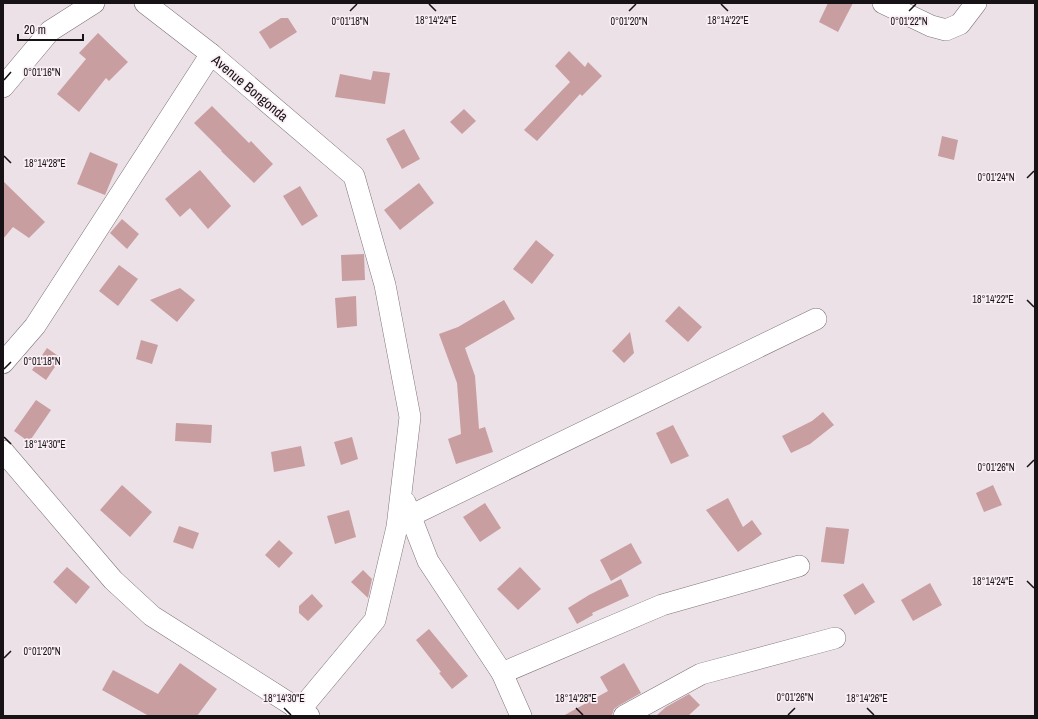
<svg xmlns="http://www.w3.org/2000/svg" width="1038" height="719" font-family="'Archivo Narrow',sans-serif">
  <style>
    .building { fill: #c89ea1 }
    .lines { fill: none; stroke-linecap: round; stroke-linejoin: round }
    .minor-casing { stroke: #7d7279; stroke-width: 22 }
    .minor { stroke: #fff; stroke-width: 21 }
    .ticks { fill: none; stroke: #161215; stroke-width: 1.5 }
    .labels { text-anchor: middle; stroke-width: 3.5; stroke-linejoin: round; paint-order: stroke }
    .street-label { font-size: 14px; fill: #161215; stroke: #fbeff6 }
    .ticks-label { font-size: 10px; text-anchor: middle; fill: #161215; stroke: #fbeff6; stroke-width: 3.5; stroke-linejoin: round; paint-order: stroke }
  </style>
  <rect width="100%" height="100%" fill="#ede1e8"/>
  <g class="building">
    <path d="M828,3h25l-15,29 -19,-10z"/>
    <path d="M281,18h7l9,14 -27,17 -11,-17z"/>
    <path d="M98,33l30,29 -19,19 -3,-3 -27,34 -22,-18 29,-35 -7,-6z"/>
    <path d="M569,51l16,16 3,-5 14,14 -20,20 -2,-2 -43,47 -13,-11 46,-48 -15,-16z"/>
    <path d="M373,71l17,2 -5,31 -50,-7 5,-23 31,6z"/>
    <path d="M212,106l37,37 2,-2 22,23 -19,19 -33,-32h1l-28,-28z"/>
    <path d="M464,109l12,12 -14,13 -12,-12z"/>
    <path d="M404,129l16,30 -18,10 -16,-30z"/>
    <path d="M942,136l16,4 -4,20 -16,-4z"/>
    <path d="M90,152l28,12 -13,31 -28,-11z"/>
    <path d="M200,170l31,36 -23,23 -18,-21 -10,9 -15,-18z"/>
    <path d="M3,181l42,41 -16,16 -16,-11 -10,12z"/>
    <path d="M419,183l15,20 -34,27 -16,-20z"/>
    <path d="M300,186l18,30 -16,10 -19,-30z"/>
    <path d="M122,219l17,15 -12,15 -17,-16z"/>
    <path d="M536,240l18,15 -22,29 -19,-15z"/>
    <path d="M364,254l1,26 -23,1 -1,-26z"/>
    <path d="M119,265l19,14 -20,27 -19,-15z"/>
    <path d="M180,288l15,12 -18,22 -27,-22z"/>
    <path d="M356,296l1,30 -20,2 -2,-30z"/>
    <path d="M504,300l11,19 -50,29 10,28 4,53 6,-2 8,25 -37,12 -8,-25 13,-5 -4,-51 -18,-49 19,-7z"/>
    <path d="M679,306l23,21 -14,15 -23,-21z"/>
    <path d="M630,332l4,21 -10,10 -12,-12z"/>
    <path d="M141,340l17,5 -6,19 -16,-5z"/>
    <path d="M47,348l14,10 -15,22 -14,-10z"/>
    <path d="M36,400l15,10 -22,32 -15,-11z"/>
    <path d="M823,412l11,13 -24,19 -19,9 -9,-17 30,-15z"/>
    <path d="M176,423l36,2 -1,18 -36,-2z"/>
    <path d="M673,425l16,31 -18,8 -15,-31z"/>
    <path d="M352,437l6,22 -17,6 -7,-23z"/>
    <path d="M301,446l4,20 -31,6 -3,-20z"/>
    <path d="M122,485l30,27 -22,25 -30,-27z"/>
    <path d="M993,485l9,20 -18,7 -8,-19z"/>
    <path d="M728,498l15,29 9,-7 10,14 -24,18 -32,-42z"/>
    <path d="M485,503l16,25 -21,14 -17,-25z"/>
    <path d="M349,510l7,27 -21,7 -8,-28z"/>
    <path d="M179,526l20,7 -6,16 -20,-7z"/>
    <path d="M826,527l23,2 -5,35 -23,-2z"/>
    <path d="M279,540l14,13 -14,15 -14,-13z"/>
    <path d="M631,543l11,20 -31,18 -11,-21z"/>
    <path d="M67,567l23,20 -14,17 -23,-22z"/>
    <path d="M520,567l21,22 -23,21 -21,-21z"/>
    <path d="M363,570l9,9 -4,19 -17,-16z"/>
    <path d="M621,579l8,17 -37,17 1,2 -16,9 -9,-16 21,-13z"/>
    <path d="M863,583l12,19 -20,13 -12,-20z"/>
    <path d="M930,583l12,22 -29,16 -12,-21z"/>
    <path d="M312,594l11,12 -15,15 -9,-8v-7z"/>
    <path d="M429,629l39,47 -16,13 -13,-16 2,-1 -25,-32z"/>
    <path d="M180,663l37,26 -20,27h-48l-47,-26 11,-20 45,24z"/>
    <path d="M624,663l17,30 -23,13 -4,3 -2,6 -2,1h-47l45,-25 -8,-14z"/>
    <path d="M689,694l11,11 -12,11h-32l10,-9z"/>
  </g>
  <g class="lines">
    <g class="minor-casing">
      <g id="minor">
        <path d="M145,3l66,51 143,122 31,109 25,132 -13,110 -22,93 -75,90 -3,6"/>
        <path d="M883,3l48,23 15,4 14,-6 16,-21"/>
        <path d="M3,87l47,-56 44,-28"/>
        <path d="M3,363l32,-37 176,-272"/>
        <path d="M3,451l110,129 39,36 148,94 9,6"/>
        <path d="M405,502l23,59 74,112 19,43"/>
        <path d="M410,516l406,-197"/>
        <path d="M502,673l160,-68 137,-39"/>
        <path d="M624,716l77,-42 134,-36"/>
      </g>
    </g>
    <use href="#minor" class="minor"/>
  </g>
  <path class="ticks" d="M429,4l7,7M721,4l7,7M350,11l7,-7M629,11l7,-7M909,11l7,-7M4,80l7,-8M4,156l7,7M1027,178l7,-7M1027,300l7,7M4,369l7,-7M4,437l7,7M1027,467l7,-7M1027,581l7,7M4,658l7,-7M284,708l7,7M576,708l7,7M867,708l7,7M788,715l7,-7"/>
  <g class="labels">
    <g class="street-label">
      <text transform="translate(250 88) rotate(40)" y="5">Avenue Bongonda</text>
    </g>
  </g>
  <g class="ticks-label">
    <text x="436" y="24">18°14'24"E</text>
    <text x="728" y="24">18°14'22"E</text>
    <text x="629" y="25">0°01'20"N</text>
    <text x="350" y="25">0°01'18"N</text>
    <text x="909" y="25">0°01'22"N</text>
    <text x="42" y="76">0°01'16"N</text>
    <text x="45" y="167">18°14'28"E</text>
    <text x="996" y="181">0°01'24"N</text>
    <text x="993" y="303">18°14'22"E</text>
    <text x="42" y="365">0°01'18"N</text>
    <text x="45" y="448">18°14'30"E</text>
    <text x="996" y="471">0°01'26"N</text>
    <text x="993" y="585">18°14'24"E</text>
    <text x="42" y="655">0°01'20"N</text>
    <text x="795" y="701">0°01'26"N</text>
    <text x="284" y="702">18°14'30"E</text>
    <text x="576" y="702">18°14'28"E</text>
    <text x="867" y="702">18°14'26"E</text>
  </g>
  <rect width="1038" height="719" fill="none" stroke="#161215" stroke-width="8"/>
  <path d="M18 34v6h65v-6" fill="none" stroke="#161215" stroke-width="2"/>
  <text x="24" y="34" font-size="12" fill="#161215" stroke="#fbeff6" stroke-width="3" paint-order="stroke">20 m</text>
</svg>
